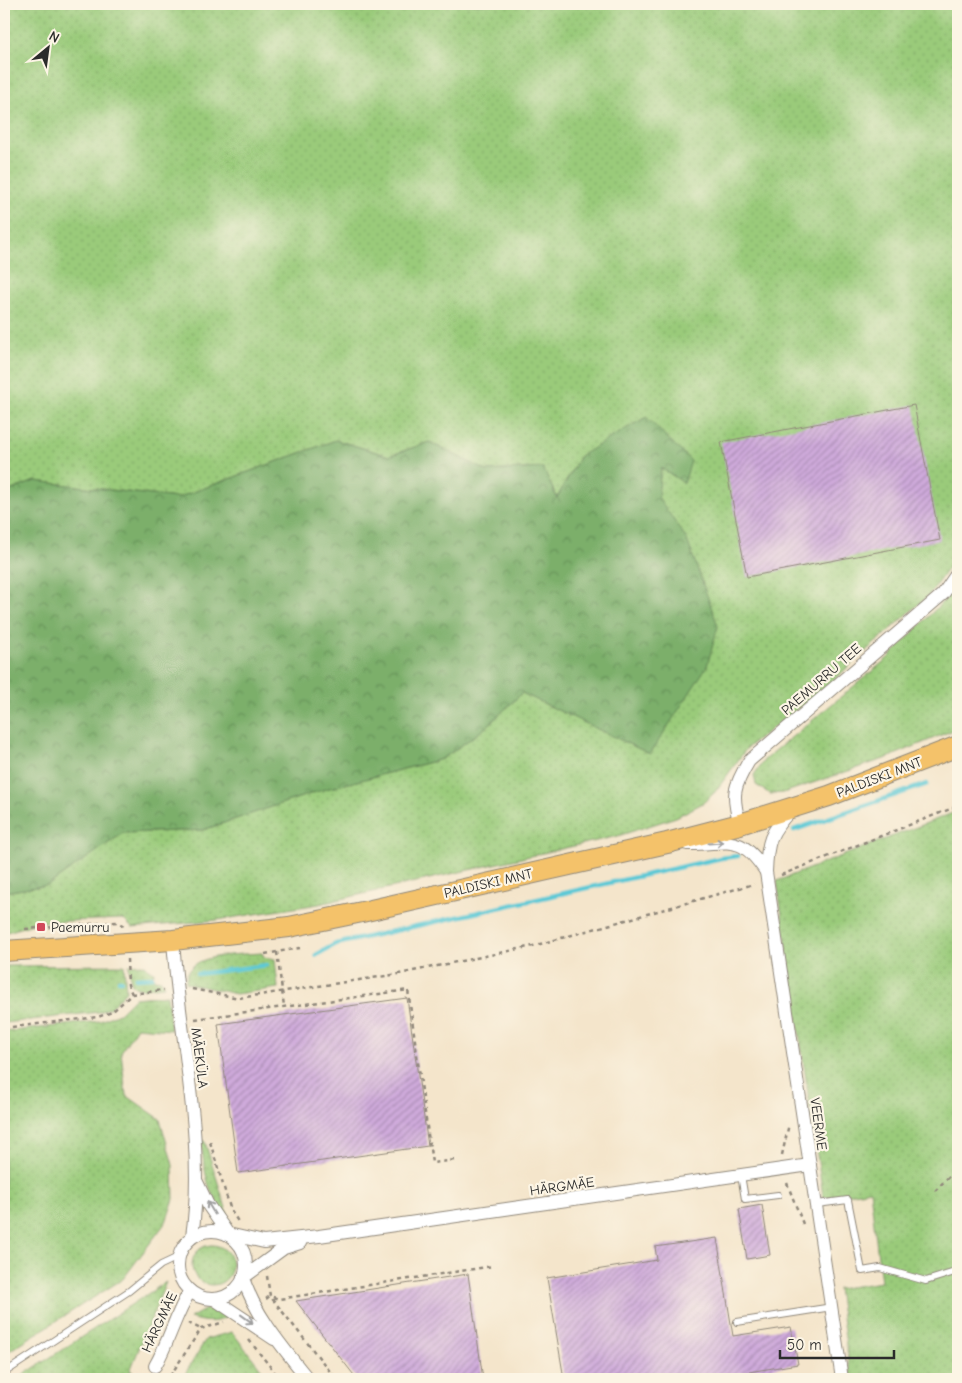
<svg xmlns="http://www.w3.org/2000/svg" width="962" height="1383" font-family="'Comic Neue',sans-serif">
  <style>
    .grass { fill: url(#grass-dots); stroke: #627b52 }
    .forest { fill: url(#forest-crowns); stroke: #536d4a }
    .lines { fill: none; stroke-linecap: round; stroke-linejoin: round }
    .stream { stroke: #5dc9d6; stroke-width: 4.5 }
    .building { fill: url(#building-hatch) }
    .service-casing { stroke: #90887b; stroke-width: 8 }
    .minor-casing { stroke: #90887b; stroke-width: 14 }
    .primary-casing { stroke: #90887b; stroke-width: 22 }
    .path { stroke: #90887b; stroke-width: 2.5; stroke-dasharray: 4 4; stroke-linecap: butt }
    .service { stroke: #fff; stroke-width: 6 }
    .minor { stroke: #fff; stroke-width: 12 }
    .primary { stroke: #f4c26a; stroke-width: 20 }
    .oneway { stroke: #a0a0a0 }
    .poi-dot { fill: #d1495b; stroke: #fcf5e5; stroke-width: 2 }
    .labels { text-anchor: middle; stroke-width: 4.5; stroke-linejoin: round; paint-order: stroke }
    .street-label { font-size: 14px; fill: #2b2b2b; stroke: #fcf5e5 }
    .poi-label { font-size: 14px; fill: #2b2b2b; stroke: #fcf5e5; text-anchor: start }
  </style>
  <defs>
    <pattern id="grass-dots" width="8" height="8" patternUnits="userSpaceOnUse" patternTransform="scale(1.25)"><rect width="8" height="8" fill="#9acb7a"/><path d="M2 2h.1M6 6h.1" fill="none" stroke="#85ae6a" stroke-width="1.8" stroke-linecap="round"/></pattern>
    <pattern id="forest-crowns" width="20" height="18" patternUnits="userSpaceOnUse" patternTransform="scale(1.25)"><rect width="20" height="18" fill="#7baf6a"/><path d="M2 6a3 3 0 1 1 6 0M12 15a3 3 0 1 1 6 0" fill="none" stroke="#658f57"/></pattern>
    <pattern id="building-hatch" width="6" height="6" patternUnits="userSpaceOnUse" patternTransform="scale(1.25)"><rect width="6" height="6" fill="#cfaadb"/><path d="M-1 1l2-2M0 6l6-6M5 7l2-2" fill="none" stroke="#a88bb2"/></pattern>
  </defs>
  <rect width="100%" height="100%" fill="#fcf5e5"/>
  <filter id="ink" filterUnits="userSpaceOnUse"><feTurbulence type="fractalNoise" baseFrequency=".02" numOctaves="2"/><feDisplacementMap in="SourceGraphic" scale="10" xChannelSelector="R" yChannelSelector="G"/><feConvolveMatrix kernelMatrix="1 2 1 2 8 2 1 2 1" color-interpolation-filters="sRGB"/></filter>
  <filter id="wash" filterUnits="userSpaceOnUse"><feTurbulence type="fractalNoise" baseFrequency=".0096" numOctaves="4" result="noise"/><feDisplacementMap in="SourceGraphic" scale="20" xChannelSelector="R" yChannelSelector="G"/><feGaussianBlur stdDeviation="1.12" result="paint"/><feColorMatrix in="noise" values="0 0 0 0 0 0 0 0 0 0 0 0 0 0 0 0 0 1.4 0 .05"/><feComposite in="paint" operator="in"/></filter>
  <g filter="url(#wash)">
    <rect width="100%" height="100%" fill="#f4e5cb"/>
    <g class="grass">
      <path d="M4,4h954v550l-29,41 -100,89 -82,64 -32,44 -12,11 -27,14 -58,19 -299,68 -102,16 -85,8 -9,-9 -83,3 -36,11v-41l44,-7 75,-52 80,-3 119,-40 120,-31 42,-30 38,-36 128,61 37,-214 -30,-43 4,-29 30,-7 -111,-5 -23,42 -14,-30 -56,3 -58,-29 -40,14 -53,-16 -159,58 -142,-17 -31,12z"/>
      <path d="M958,586v142l-71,30 -104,35 -13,1 -14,-9 -2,-10 10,-15 124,-102z"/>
      <path d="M958,811v568h-107l-13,-90 43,-7 -11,-92 -43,8 -4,-2 -46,-315z"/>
      <path d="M262,953l2,4 11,2 3,29 -42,6 -50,-11c-3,-31 54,-28 76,-30z"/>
      <path d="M142,964l12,8 -1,4 1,3 7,1 3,6c-27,2 -34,10 -35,-21z"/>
      <path d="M124,965l2,26 -16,17 -11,4 -95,11v-57z"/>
      <path d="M167,995l4,35 -34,-3 -16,25 5,43 34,24 13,46 1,34 -8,23 -43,57 -119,75v-322l96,-11 19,-8 15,-15z"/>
      <path d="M201,1139l4,3 21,66 2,11c-21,-24 -24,-49 -27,-80z"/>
      <circle cx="212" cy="1265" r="20"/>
      <path d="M166,1282l-36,89 20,8h-133z"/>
      <path d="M206,1309l11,2 9,6c-10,7 -24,5 -36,1z"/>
      <path d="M232,1332l37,47h-87l24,-40z"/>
    </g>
    <path class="forest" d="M646,417l45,44 -7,22 -23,-15 -3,29 29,43 31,86 -11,40 -57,88 -128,-61 -38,36 -42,30 -120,31 -119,40 -80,3 -75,52 -44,7v-399l31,-12 142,17 159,-58 53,16 40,-14 58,29 56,-3 14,30 23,-42z"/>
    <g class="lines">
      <g class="stream">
        <path d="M794,830l133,-46"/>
        <path d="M316,955l20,-11 385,-86 17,-2"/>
        <path d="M197,974l70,-9"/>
        <path d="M136,978l16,-1"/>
        <path d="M119,980h2"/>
      </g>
    </g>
    <g id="blocks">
      <g class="building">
        <path d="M914,405l26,135 -193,37 -26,-135z"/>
        <path d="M407,998l21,148 -190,27 -20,-149z"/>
        <path d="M762,1205l8,50 -23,4 -8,-50z"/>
        <path d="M717,1238l16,98 58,-9 7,37 -93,15h-141l-17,-101 110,-18 -2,-13z"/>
        <path d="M468,1274l15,105h-126l-61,-78z"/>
      </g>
    </g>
  </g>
  <g filter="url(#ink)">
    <use href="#blocks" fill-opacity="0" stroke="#90887b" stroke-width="1"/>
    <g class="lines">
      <g class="service-casing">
        <g id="service">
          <path d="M741,1175l4,24 33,-4"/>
          <path d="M817,1204l31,-4 14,71 18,-3 46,13 32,-10"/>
          <path d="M737,1322l95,-15"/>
          <path d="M4,1373l125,-82 32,-26 17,-8"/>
        </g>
      </g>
      <g class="minor-casing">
        <g id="minor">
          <path d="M791,810c-21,22 -24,32 -25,62l76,507"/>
          <path d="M740,824c-9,-29 -6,-38 9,-63l194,-167 15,-22"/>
          <path d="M687,844c42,1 52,-13 79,28"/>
          <path d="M173,940c6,96 33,201 19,296"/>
          <path d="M197,1182l11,23 20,29"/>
          <circle cx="212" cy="1265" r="34"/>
          <path d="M228,1234l36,8 55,-6 491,-71"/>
          <path d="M243,1278c12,37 41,71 65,101"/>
          <path d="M243,1278l41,-30 16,-5"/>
          <path d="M214,1299l60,40"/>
          <path d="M155,1366c14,-24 20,-51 35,-75"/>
        </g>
      </g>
      <g class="primary-casing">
        <path id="primary" d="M4,951l169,-11 116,-13 73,-15 305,-69 73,-19 89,-28 129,-50"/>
      </g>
      <g class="path">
        <path d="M781,875l177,-69"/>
        <path d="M25,929l92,-7 7,4"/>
        <path d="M277,952l7,54"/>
        <path d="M265,954l35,-6"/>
        <path d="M127,959l1,26 4,9"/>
        <path d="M192,989l47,9 160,-24 134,-28 221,-62"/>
        <path d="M195,1019l213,-29 24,173 23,-3"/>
        <path d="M4,1028l94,-11 14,-5 20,-18 32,-4"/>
        <path d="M210,1142l21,69 8,12"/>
        <path d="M782,1155l7,-31"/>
        <path d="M787,1183l16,41"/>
        <path d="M935,1191l23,-24"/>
        <path d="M267,1276l3,20 66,83"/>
        <path d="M266,1299l4,-3 9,3 214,-33"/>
        <path d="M188,1323l13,6"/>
        <path d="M249,1340l31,39"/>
        <path d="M170,1376l31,-47 23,-7"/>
      </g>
      <use href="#service" class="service"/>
      <use href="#minor" class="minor"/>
      <use href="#primary" class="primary"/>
    </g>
    <defs><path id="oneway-shaft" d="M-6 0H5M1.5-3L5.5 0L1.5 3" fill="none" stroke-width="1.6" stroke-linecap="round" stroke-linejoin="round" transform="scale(1.25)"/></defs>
    <g class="oneway">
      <use href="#oneway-shaft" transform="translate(716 843) rotate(-4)"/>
      <use href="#oneway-shaft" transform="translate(211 1208) rotate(-121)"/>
      <use href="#oneway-shaft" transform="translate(247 1319) rotate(36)"/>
    </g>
  </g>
  <rect class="poi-dot" x="36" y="922" width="10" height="10" rx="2.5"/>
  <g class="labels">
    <g class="street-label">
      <text transform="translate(821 679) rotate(-41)" y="5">PAEMURRU TEE</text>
      <text transform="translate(879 777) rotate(-21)" y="5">PALDISKI MNT</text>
      <text transform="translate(488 883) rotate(-13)" y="5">PALDISKI MNT</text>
      <text transform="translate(200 1058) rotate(83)" y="5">MÄEKÜLA</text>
      <text transform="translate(819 1124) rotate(82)" y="5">VEERME</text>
      <text transform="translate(562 1186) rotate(-8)" y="5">HÄRGMÄE</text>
      <text transform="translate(159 1322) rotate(-65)" y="5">HÄRGMÄE</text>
    </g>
    <g class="poi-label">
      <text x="51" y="932">Paemurru</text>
    </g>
  </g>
  <rect width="962" height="1383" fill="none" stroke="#fcf5e5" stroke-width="20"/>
  <g transform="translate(48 48) rotate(29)" stroke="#fcf5e5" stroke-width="4" paint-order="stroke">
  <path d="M0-4L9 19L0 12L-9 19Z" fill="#2b2b2b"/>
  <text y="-8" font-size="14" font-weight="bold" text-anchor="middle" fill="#2b2b2b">N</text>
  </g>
  <path d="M780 1350v8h114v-8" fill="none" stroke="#2b2b2b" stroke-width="2.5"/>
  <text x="787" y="1350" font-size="15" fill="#2b2b2b" stroke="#fcf5e5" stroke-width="4" paint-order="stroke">50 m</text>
</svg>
